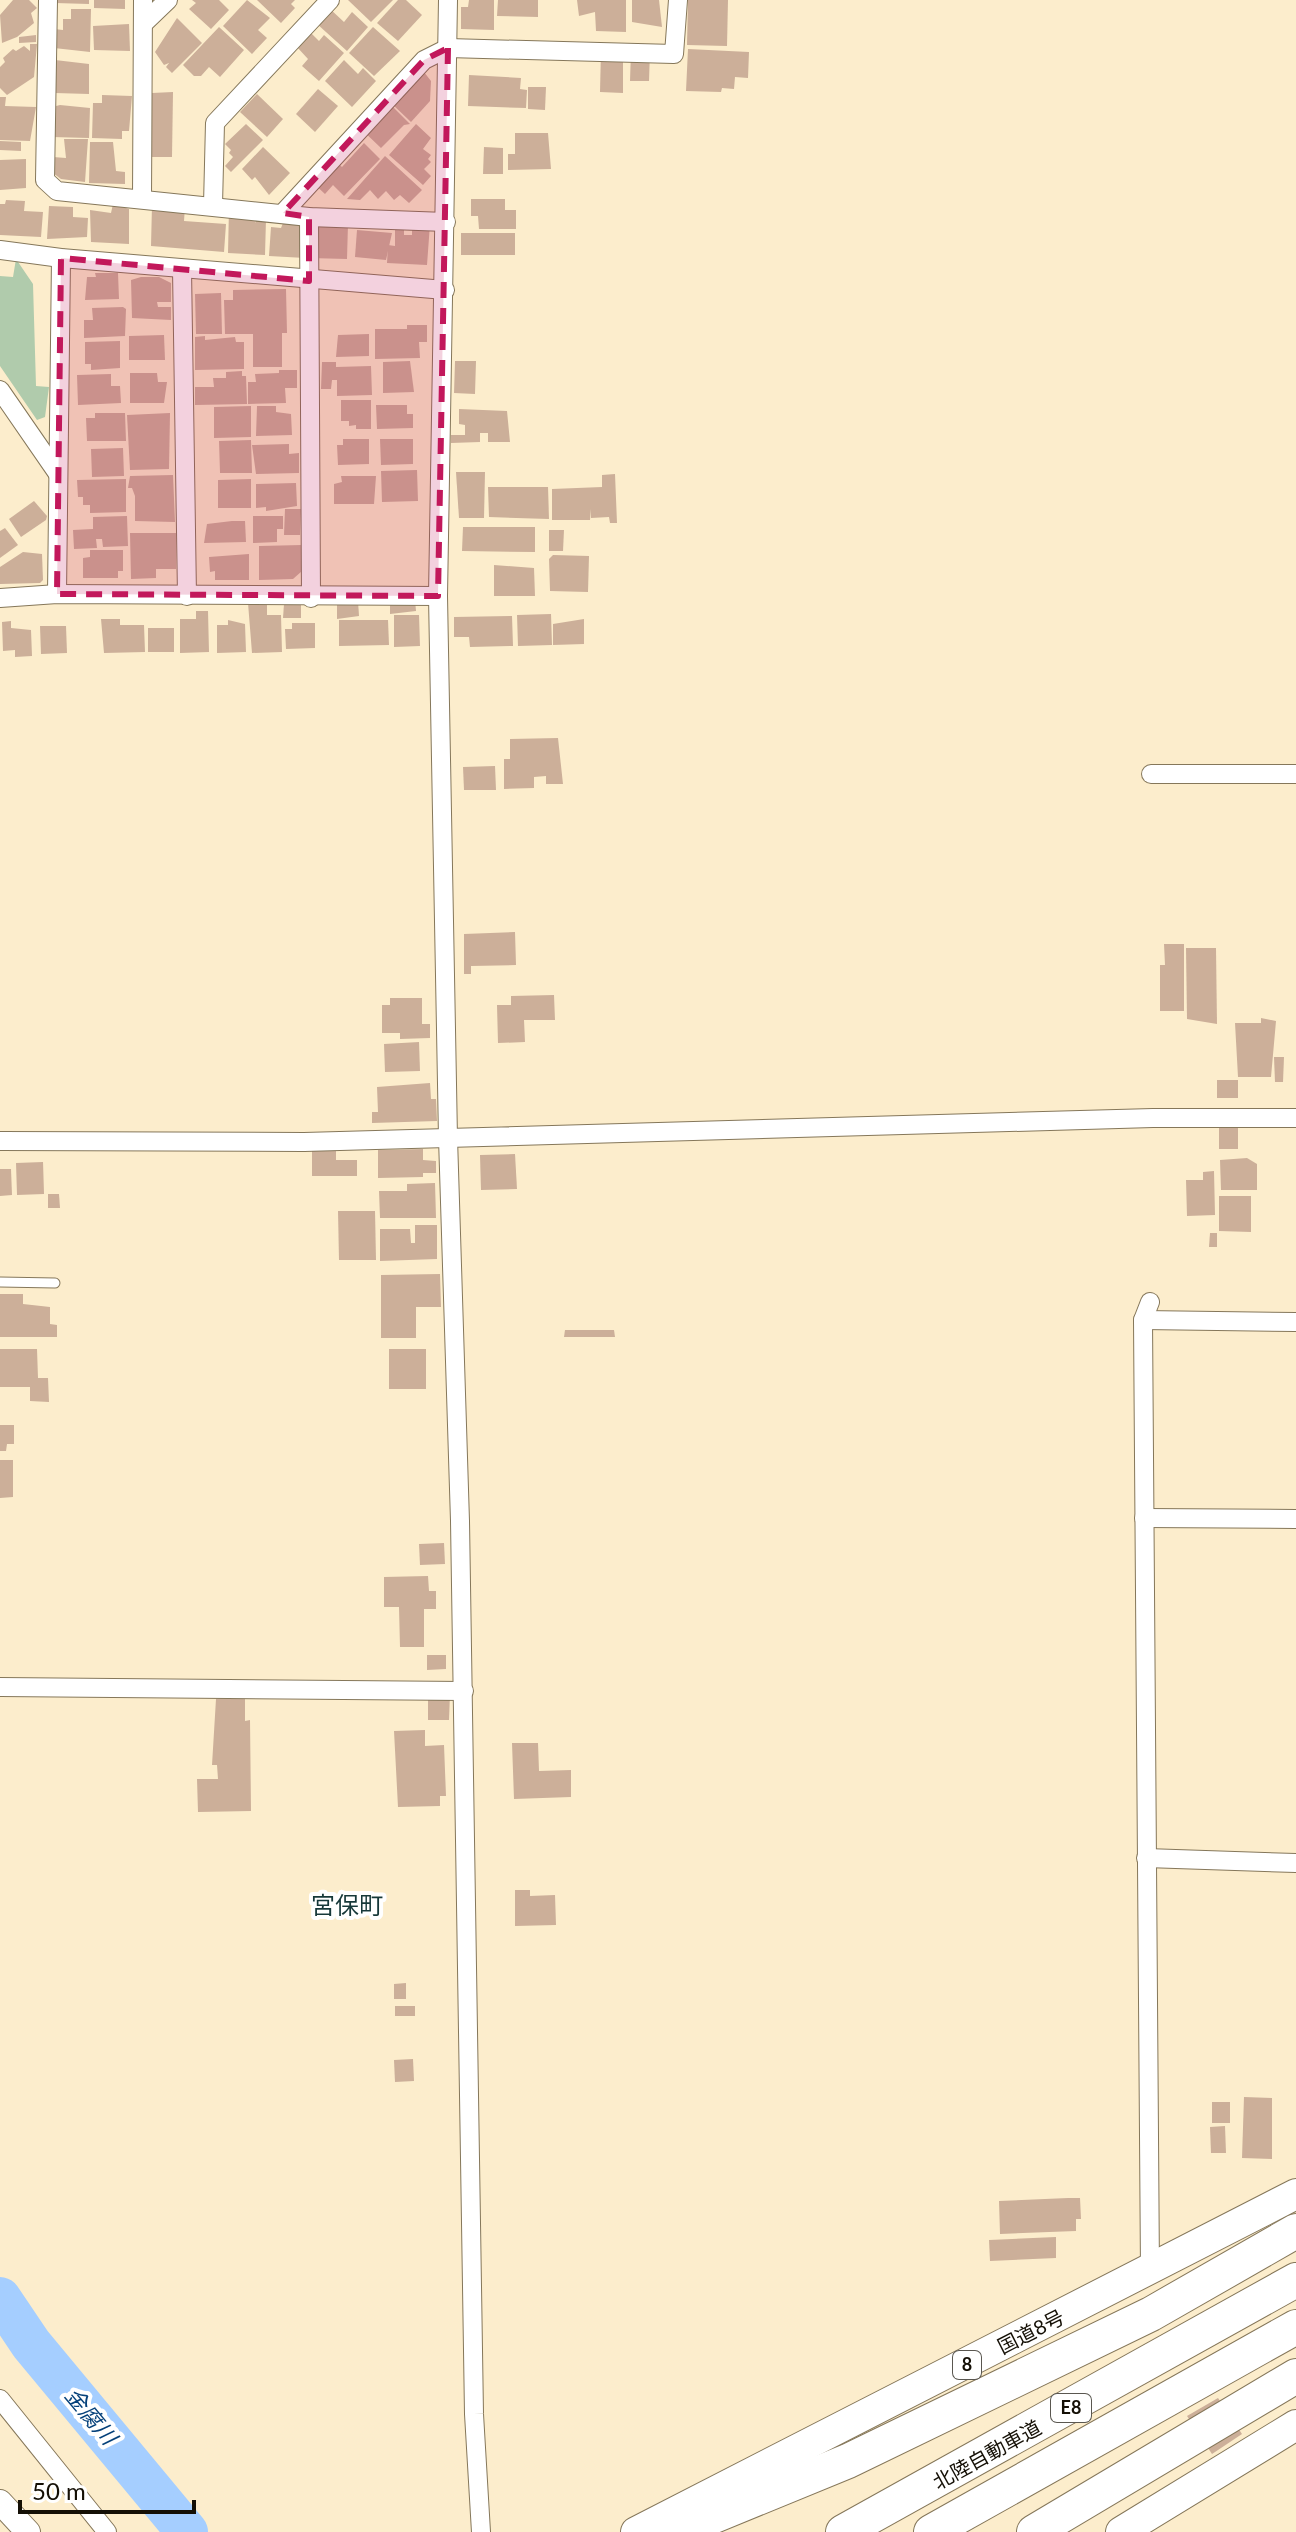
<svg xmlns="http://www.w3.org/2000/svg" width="1296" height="2532" font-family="Lato,'Noto Sans JP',sans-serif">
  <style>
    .green { fill: #b0cbac }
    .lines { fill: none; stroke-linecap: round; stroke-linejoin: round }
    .river { stroke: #a5ceff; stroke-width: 42 }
    .building { fill: #ccaf99 }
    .service-casing { stroke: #85775a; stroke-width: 11 }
    .minor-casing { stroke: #85775a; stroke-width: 20 }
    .tertiary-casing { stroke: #85775a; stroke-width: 26 }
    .trunk-casing { stroke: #85775a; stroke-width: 32 }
    .motorway-casing { stroke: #85775a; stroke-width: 36 }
    .service { stroke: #fff; stroke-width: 9 }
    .minor { stroke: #fff; stroke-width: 18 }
    .tertiary { stroke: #fff; stroke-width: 24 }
    .trunk { stroke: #fff; stroke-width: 30 }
    .motorway { stroke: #fff; stroke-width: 34 }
    .marked { fill: #c2185b; fill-opacity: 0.2; stroke: #c2185b; stroke-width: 6; stroke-dasharray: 16 10; stroke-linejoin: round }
    .labels { text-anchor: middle; stroke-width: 8; stroke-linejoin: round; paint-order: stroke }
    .shield { fill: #fff; stroke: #5a5750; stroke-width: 2 }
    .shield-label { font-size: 18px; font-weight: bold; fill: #140f05 }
    .street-label { font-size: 20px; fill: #140f05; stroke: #fff }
    .water-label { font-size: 22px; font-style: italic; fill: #05417a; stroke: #fff }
    .quarter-label { font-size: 24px; fill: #163839; stroke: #fff }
  </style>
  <rect width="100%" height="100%" fill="#fcedcc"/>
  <path class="green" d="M16,259l17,25 3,102 13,1 -4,30 -8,3 -37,-54v-90l13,1z"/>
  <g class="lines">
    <path class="river" d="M0,2298l31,46 156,188"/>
  </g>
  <g class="building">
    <path d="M13,0h16l8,8 -6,5 3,10 -17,14 -15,6 -2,-28z"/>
    <path d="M55,0h34v4l-34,-1z"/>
    <path d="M94,0h31v9l-31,-1z"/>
    <path d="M192,0h27l10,10 -18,19 -22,-20 7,-6z"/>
    <path d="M247,0l23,18 -12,12 9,8 -15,16 -29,-28z"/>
    <path d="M257,0h38l-4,4 4,4 -14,15z"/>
    <path d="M348,0h45l-22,22z"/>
    <path d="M398,0h8l16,15 -24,26 -21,-18z"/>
    <path d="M469,0h25v30l-33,-1v-22h7z"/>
    <path d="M498,0h40v17l-41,-1z"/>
    <path d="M577,0h49v32l-30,-1 -1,-19 -16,4z"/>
    <path d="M632,0h27l3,27 -30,-5z"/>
    <path d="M688,0h40l-1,46 -40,-1z"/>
    <path d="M329,8l15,14 8,-10 16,15 -21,24 -31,-28z"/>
    <path d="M71,9h20l-1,43 -36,-4v-19l9,1v-11h8z"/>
    <path d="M177,18l25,25 -30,30 -6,-6 3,-4 -5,2 -9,-13z"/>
    <path d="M129,24l1,27 -36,-1 -1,-24z"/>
    <path d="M219,27l25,23 -24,27 -11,-10 -8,9h-7l-11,-11z"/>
    <path d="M373,27l27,24 -26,25 -25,-23z"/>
    <path d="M310,32l9,9 5,-6 20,18 -25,28 -17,-15 6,-7 -11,-12z"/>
    <path d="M36,35v7l-17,1v-6z"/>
    <path d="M30,44h7l-3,33 -27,18 -7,-7v-21l5,-5 -2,-4 10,-9 3,2 8,-5 6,5z"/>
    <path d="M688,49l61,3 -1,26 -13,-1 -1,12 -12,-1 -1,4 -35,-1z"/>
    <path d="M601,50h22v43l-23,-1z"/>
    <path d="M631,51h19l-1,30h-19z"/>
    <path d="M55,60l34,4v30l-34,-1z"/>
    <path d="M344,60l14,14 5,-6 13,13 -24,26 -27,-26z"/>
    <path d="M420,67l11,14 -1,20 -19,21 -21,-20z"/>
    <path d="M469,75l52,3 -1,11 7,1 -1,18 -58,-2z"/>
    <path d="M528,87h18l-1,23 -17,-1z"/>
    <path d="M318,89l20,17 -23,26 -19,-18z"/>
    <path d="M173,92l-1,65h-23l3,-64z"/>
    <path d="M257,94l26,25 -16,18 -27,-25z"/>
    <path d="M102,95l30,1 -3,35h-7v8l-30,-1 1,-35h9z"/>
    <path d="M0,97h6l-1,9 31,1 -6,34 -30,-1z"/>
    <path d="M389,103l21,21 -6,1 -23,23 -22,-21z"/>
    <path d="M60,105l30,3 -1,30 -37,-1v-30z"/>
    <path d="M246,124l17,16 -32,32 -6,-6 8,-9 -4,-4 2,-3 -6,-6z"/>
    <path d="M416,124l15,14 -8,11 8,6 -3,4 3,3 -7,7 7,7 -8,9 -34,-30z"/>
    <path d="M515,133h33l3,36 -43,1v-16h7z"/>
    <path d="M64,139h24l-3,43 -24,-3 -8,-6v-16l13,1z"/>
    <path d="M0,141l21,1v9l-21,-1z"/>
    <path d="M90,142h23l3,29 9,1v12l-36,-1z"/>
    <path d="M364,143l16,16 -36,37 -11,-11 -8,9 -15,-14 21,-24 11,11z"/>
    <path d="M263,147l27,26 -21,22 -14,-18 -3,3 -10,-11z"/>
    <path d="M484,147l19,1v26h-20z"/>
    <path d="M385,156l37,34 -13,13 -9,-8 -6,5 -8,-9 -8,8 -8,-9 -10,10 -13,-1z"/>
    <path d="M26,159v29l-26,2v-30z"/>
    <path d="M471,199h34v11h11v19h-37l-1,-13h-7z"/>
    <path d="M6,200l19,1 -1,10 19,1 -2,25 -41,-2v-31h5z"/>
    <path d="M113,204l16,5v35l-38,-2 -1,-32 21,3z"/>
    <path d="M152,205l33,2 -1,14 42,3 -2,28 -73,-6z"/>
    <path d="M49,206l24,1v10l15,1 -1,19 -40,2z"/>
    <path d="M229,208l26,2v13l2,-4h9l-1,36 -37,-2z"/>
    <path d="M285,218l23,2 -3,38 -36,-2 2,-29 10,1z"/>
    <path d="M312,222l36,2 -1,35 -38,-1z"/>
    <path d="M412,222l18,2 -3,41 -40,-2 1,-18 7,1v-19h9v8h8z"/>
    <path d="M357,230l35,3 -6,27 -31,-3z"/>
    <rect x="461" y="233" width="54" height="22"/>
    <path d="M95,273h23l1,26 -34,1 2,-23h9z"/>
    <path d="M141,277h18l12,6v19h-14l1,5h13v13l-39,-2 -1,-38z"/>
    <path d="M286,289l1,44h-5v34h-29v-33h-28l-1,-34h9v-10z"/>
    <path d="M221,293l1,41h-26l-1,-40z"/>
    <path d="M123,307l3,2 -1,27 -41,2v-18h9l-1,-12z"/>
    <path d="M407,325h20v17h-8l1,16 -45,1v-30h32z"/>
    <path d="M369,334v22l-33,1 2,-22z"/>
    <path d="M164,335l1,25h-36v-24z"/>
    <path d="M205,336v4l30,-3 1,5h8v27l-49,1v-33z"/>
    <path d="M120,341v27l-29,2v-6h-6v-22z"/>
    <path d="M410,361l4,31 -31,1v-31z"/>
    <path d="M455,361h21l-1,33 -21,-1z"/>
    <path d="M322,362h14v5l35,-1 1,29 -35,1v-16h-5l-1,9h-10z"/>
    <path d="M279,370h18v18h-12l1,15 -38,1v-22h8l-1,-8 24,-1z"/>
    <path d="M242,371v5h4l1,28 -52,1v-18h19l-1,-9h13v-6z"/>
    <path d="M130,373h27l1,9h9l-3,21h-34z"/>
    <path d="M111,374v12h9l1,17 -43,2 -1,-30z"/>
    <path d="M341,400h30v29h-15v-4l-7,1v-5h-8z"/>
    <path d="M376,405h31v9h6v14l-36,1z"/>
    <path d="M251,406v31l-37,1v-31z"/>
    <path d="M257,406h19v6l15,2 1,21 -36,1z"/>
    <path d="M459,409l48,2 3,31h-22v-9h-8v9l-29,1v-8h14v-10l-6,-1z"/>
    <path d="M95,413h30l1,28h-39l-1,-23h9z"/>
    <path d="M170,413l-1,56 -39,1 -3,-55z"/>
    <path d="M343,439h26v25l-31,1 -1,-20h6z"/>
    <path d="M380,439h33v25l-32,1z"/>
    <path d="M251,440l1,33h-32l-1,-32z"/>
    <path d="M289,444v10l10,-1v20l-43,1 -4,-29z"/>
    <path d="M123,448l1,28 -32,1 -1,-28z"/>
    <path d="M417,470l1,31 -36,1 -1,-31z"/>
    <path d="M456,472h29l-1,46h-25z"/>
    <path d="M615,474l2,49h-7l-1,-6 -18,1v-9l-1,11h-38v-31l50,-2v-12z"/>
    <path d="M173,475l2,47 -40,-1v-25l-3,-8h-4l2,-12z"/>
    <path d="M341,476h35l-2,28h-40v-20l8,-2z"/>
    <path d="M126,479v33l-36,1v-8h-7v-8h-5l-1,-17z"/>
    <path d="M251,479v29h-33v-28z"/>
    <path d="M296,483l1,23 -31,5v-4l-10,1v-24z"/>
    <path d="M488,487h60l1,32 -60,-2z"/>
    <path d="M34,501l13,15 -1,4 -25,17 -12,-18z"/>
    <path d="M285,509h16l-1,26h-16z"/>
    <path d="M127,516l1,30 -25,1 -1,-8h-6l1,9 -23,1 -1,-19 20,-1v-12z"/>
    <path d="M253,516h30v13h-6v13l-24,1z"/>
    <path d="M232,521h13l1,21 -42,1 3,-19z"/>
    <path d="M463,527h72v25l-73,-1z"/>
    <path d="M5,528l13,17 -18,13v-27z"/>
    <path d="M549,530h15l-1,21h-14z"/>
    <path d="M130,533h46v36h-20v9l-25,1z"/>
    <path d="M302,545v26l-9,8 -34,1v-34z"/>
    <path d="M90,550h33v21h-5v7h-35v-20l7,-1z"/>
    <path d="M23,552l19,2 1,26 -3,3 -40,1v-17z"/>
    <path d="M249,554v26h-34v-9l-5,1 -1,-15z"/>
    <path d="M553,555l36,1 -1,36 -38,-1 -1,-32z"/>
    <path d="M494,565l40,3 1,28h-41z"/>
    <path d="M415,600l1,11 -26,3v-13z"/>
    <path d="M358,601l1,15 -22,3v-17z"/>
    <path d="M248,603h19v12h14l1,37 -30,1z"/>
    <path d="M284,604h17v14h-18z"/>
    <path d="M196,611h12l1,41 -29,1v-34h16z"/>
    <path d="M551,614l1,31 -34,1 -1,-31z"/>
    <path d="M394,615h25l1,31 -26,1z"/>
    <path d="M512,616l1,30 -43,1 -1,-10h-15v-20z"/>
    <path d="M101,619h19v6h24l1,27 -41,1z"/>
    <path d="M584,619v25l-31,1v-21z"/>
    <path d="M228,620l17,4 1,28 -29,1v-28h11z"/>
    <path d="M339,620h49l1,25 -50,1z"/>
    <path d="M11,621v7l20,2 1,26 -17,1v-7l-12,1 -1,-29z"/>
    <path d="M292,623h23v25l-29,1 -1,-20h7z"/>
    <path d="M40,626h26l1,27 -26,1z"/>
    <rect x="148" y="628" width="26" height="24"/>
    <path d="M558,738l5,46h-17v-8l-12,1v11l-30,1v-30h6v-20z"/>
    <path d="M495,766l1,24h-32l-1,-23z"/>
    <path d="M515,932l1,33 -45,1v8h-7v-40z"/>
    <path d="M1164,944h20v67h-24v-46h5z"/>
    <path d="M1186,948h30l1,76 -30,-5z"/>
    <path d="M554,995l1,25h-31l1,22 -27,1 -1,-38h14v-9z"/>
    <path d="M390,998h32v26h8v14l-30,1v-6h-18v-28h8z"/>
    <path d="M1261,1018l15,3 -5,56h-33l-3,-54h26z"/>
    <path d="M419,1042l1,29 -35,1 -1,-28z"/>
    <path d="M1274,1057h10l-1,25h-8z"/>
    <rect x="1217" y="1080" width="21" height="18"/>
    <path d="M430,1083l1,16h5l1,22 -65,2v-11h6l-1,-25z"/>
    <rect x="1219" y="1128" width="19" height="21"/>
    <path d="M423,1149v11l13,1v12h-13v4l-45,1v-28z"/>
    <path d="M312,1150h24v10h21v16h-45z"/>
    <path d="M515,1154l2,35 -36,1 -1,-35z"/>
    <path d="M1247,1158l10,6v26h-36l-1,-30z"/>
    <path d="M43,1162l1,32 -27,1 -1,-32z"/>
    <path d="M0,1169h11l1,26 -12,1z"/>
    <path d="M1214,1171l1,44 -28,1 -1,-36h17v-8z"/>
    <path d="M435,1183l1,35h-56l-1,-27h28v-7z"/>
    <path d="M48,1194h11l1,14h-12z"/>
    <path d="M1219,1196h32v36l-32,-1z"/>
    <path d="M338,1211h37l1,49h-37z"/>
    <path d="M415,1225h22v34l-57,2v-32h30l1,14h4z"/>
    <path d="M1210,1233h7v14h-8z"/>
    <path d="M440,1274l1,33h-25v31h-35v-63z"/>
    <path d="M0,1294h23v10l27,3v17l7,1v12h-57z"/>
    <path d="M565,1330h49l1,7h-51z"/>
    <path d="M0,1349h37l1,29h10l1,24 -19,-1v-14h-30z"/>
    <rect x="389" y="1349" width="37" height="40"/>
    <path d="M0,1425h14v19h-7l-1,7h-6z"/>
    <path d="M0,1460h13v37l-13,1z"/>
    <path d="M444,1543l1,21 -25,1 -1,-21z"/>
    <path d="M428,1576l1,15h7v18h-12v38h-24l-1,-40h-15v-30z"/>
    <path d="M427,1655h19v14l-19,1z"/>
    <path d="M428,1694h22l-1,26h-21z"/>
    <path d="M216,1699h29v22l5,-1 1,91 -53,1 -1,-33h21l-1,-14h-5z"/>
    <path d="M425,1730v16l19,-1 2,51h-6v10l-42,1 -4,-76z"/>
    <path d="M512,1743h26l1,28 32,-1v27l-57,2z"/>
    <path d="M515,1890h15v6l25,-1 1,30 -41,1z"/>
    <path d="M406,1983v16h-12v-15z"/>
    <rect x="395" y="2006" width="20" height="10"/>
    <path d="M413,2059l1,22 -19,1 -1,-22z"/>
    <path d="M1244,2097l28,1v61l-30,-1z"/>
    <rect x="1212" y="2102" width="18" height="21"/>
    <path d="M1225,2126l1,27h-15l-1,-26z"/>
    <path d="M1068,2198h12l1,21h-5v12l-76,3 -1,-33z"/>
    <path d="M1056,2237v21l-66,3 -1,-21z"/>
    <path d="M1218,2398l24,36 -30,20 -25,-38z"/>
  </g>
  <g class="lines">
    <g class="service-casing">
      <path id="service" d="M0,1282l55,1"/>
    </g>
    <g class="minor-casing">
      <g id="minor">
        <path d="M48,0l-3,180 12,11 252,26 137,5"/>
        <path d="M448,0l-10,596 10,542 12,383 14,893 7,118"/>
        <path d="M143,24l25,-24"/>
        <path d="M142,198l1,-198"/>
        <path d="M213,205l2,-82 115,-123"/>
        <path d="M283,213l141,-153 24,-12 226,6 4,-54"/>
        <path d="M309,217l2,381"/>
        <path d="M0,250l61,8 384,32"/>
        <path d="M182,269l5,327"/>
        <path d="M0,390l58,84"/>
        <path d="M57,594l4,-336"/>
        <path d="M0,598l57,-4 381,2"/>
        <path d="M1151,774h145"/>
        <path d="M0,1141l304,1 849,-24h143"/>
        <path d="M1143,1320l153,2"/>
        <path d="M1144,1518l152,1"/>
        <path d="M0,1687l464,4"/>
        <path d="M1146,1858l150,5"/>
        <path d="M1150,2272l-7,-952 7,-18"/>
        <path d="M0,2399l107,133"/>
      </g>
    </g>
    <g class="tertiary-casing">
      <path id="tertiary" d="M0,2502l28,30"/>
    </g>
    <g class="trunk-casing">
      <g id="trunk">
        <path d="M636,2532l660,-338"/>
        <path d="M1121,2532l175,-107"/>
      </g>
    </g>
    <g class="motorway-casing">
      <g id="motorway">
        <path d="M675,2532l173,-71 303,-147 145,-83"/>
        <path d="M843,2532l453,-252"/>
        <path d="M931,2532l365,-205"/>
        <path d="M1034,2532l262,-156"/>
      </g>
    </g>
    <use href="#service" class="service"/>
    <use href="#minor" class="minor"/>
    <use href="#tertiary" class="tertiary"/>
    <use href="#trunk" class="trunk"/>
    <use href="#motorway" class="motorway"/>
  </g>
  <path class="marked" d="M448,48l-10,548 -381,-2 4,-336 248,23v-64l-26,-4 141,-153z"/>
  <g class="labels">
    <g class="shield">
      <rect x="953" y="2351" width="28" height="28" rx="6"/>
      <rect x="1051" y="2394" width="40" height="28" rx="6"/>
    </g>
    <g class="shield-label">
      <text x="967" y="2371">8</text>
      <text x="1071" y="2414">E8</text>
    </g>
    <g class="street-label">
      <text transform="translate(1031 2332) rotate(-27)" y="7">国道8号</text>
      <text transform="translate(987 2455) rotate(-29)" y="7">北陸自動車道</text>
    </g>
    <g class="water-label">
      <text transform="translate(91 2416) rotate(50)" y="8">金腐川</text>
    </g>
    <g class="quarter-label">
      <text x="347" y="1914">宮保町</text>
    </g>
  </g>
  <path d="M20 2500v12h174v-12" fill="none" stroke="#140f05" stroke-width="4"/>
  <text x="32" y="2500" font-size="24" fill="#140f05" stroke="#ffffff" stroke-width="6" paint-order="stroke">50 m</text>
</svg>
